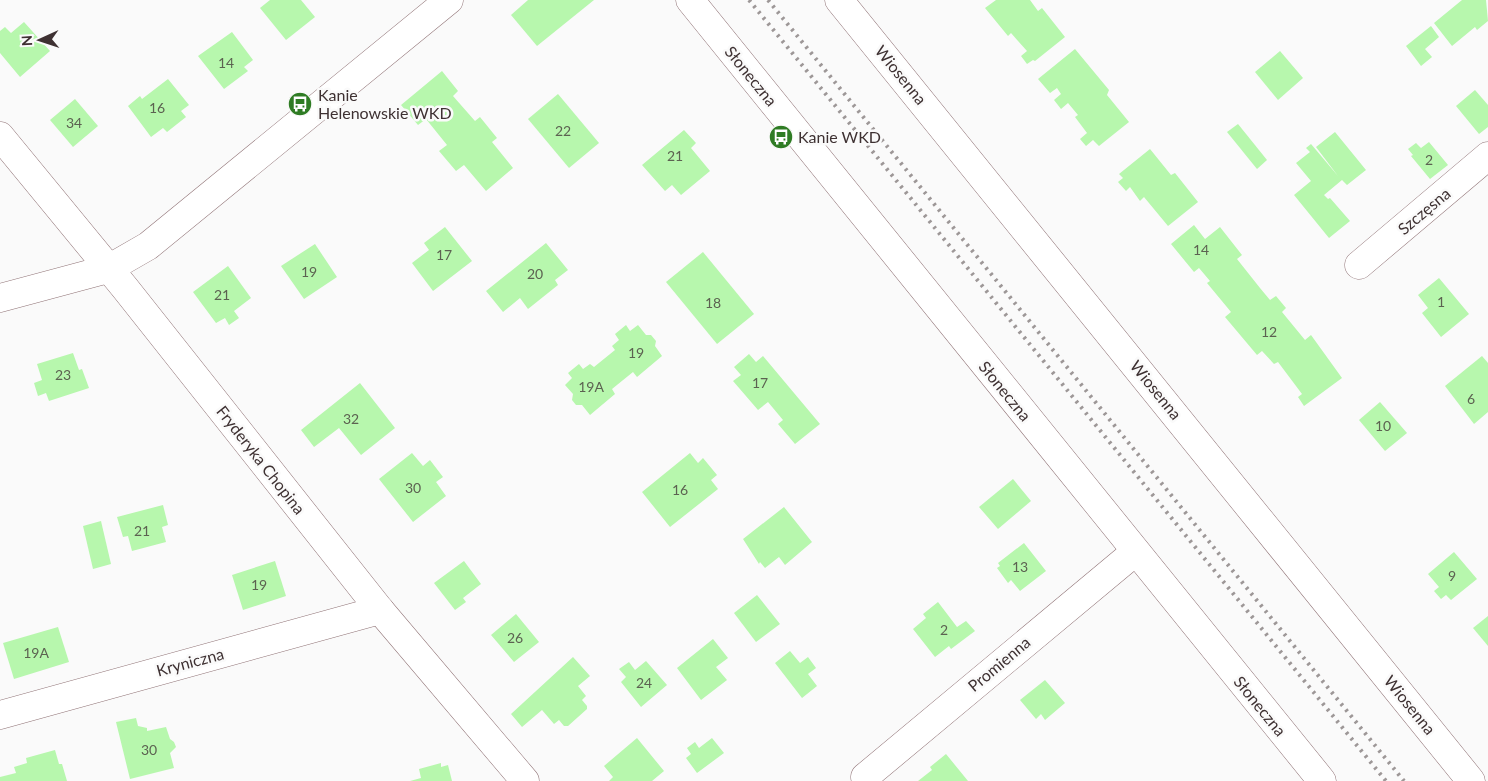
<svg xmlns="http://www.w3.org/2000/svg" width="1488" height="781" font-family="Lato,sans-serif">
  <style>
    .building { fill: #b7f7ad }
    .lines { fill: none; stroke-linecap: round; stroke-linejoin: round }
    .minor-casing { stroke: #907376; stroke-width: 29 }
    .minor { stroke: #fff; stroke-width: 28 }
    .rail { stroke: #9d9797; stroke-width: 4; stroke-dasharray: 2.5 5; stroke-linecap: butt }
    .labels { text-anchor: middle; stroke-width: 5; stroke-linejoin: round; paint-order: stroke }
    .number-label { font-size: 14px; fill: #5c6251 }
    .street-label { font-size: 16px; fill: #3e3132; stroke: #fafafa }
    .poi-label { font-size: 16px; fill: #3e3132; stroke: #fafafa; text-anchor: start }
  </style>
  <rect width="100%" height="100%" fill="#fafafa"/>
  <g class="building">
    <path d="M270,0h31l14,17 -29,23 -26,-32z"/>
    <path d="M528,0h66l-57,46 -26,-31z"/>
    <path d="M996,0h34l8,11 4,-3 23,29 -30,24 -2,-1 -6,4 -6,-8 6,-5 -16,-18 -3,3 -23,-28z"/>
    <path d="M1462,0h24l2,21 -11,9 -2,-3 -23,19 -18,-23z"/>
    <path d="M24,22l26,29 -30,26 -20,-24v-22l5,-4 6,6z"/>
    <path d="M1431,26l8,11 -14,12 7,8 -11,9 -15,-20z"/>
    <path d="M232,32l21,28 -9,7 4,4 -24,18 -26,-33z"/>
    <path d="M1075,49l34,41 -2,5 22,27 -30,24 -6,-6 -7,6 -6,-7 7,-6 -12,-16 3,-2 -10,-12 -7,6 -7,-9 7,-6 -4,-6 -7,5 -12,-14z"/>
    <path d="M1280,51l23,27 -25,22 -23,-28z"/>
    <path d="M442,71l16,20 -5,5 22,25 5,-4 17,21 -5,4 21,26 -27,23 -22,-26 -8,6 -17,-20 8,-6 -21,-26 -8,6 -17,-20z"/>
    <path d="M168,79l21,26 -8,6 5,6 -19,15 -4,-4 -12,9 -23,-31 12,-10 2,3z"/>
    <path d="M1475,90l13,15v22l-9,7 -23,-28z"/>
    <path d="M558,94l41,49 -30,25 -41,-49z"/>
    <path d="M75,99l23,27 -25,21 -23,-27z"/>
    <path d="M1238,124l29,36 -10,9 -30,-37z"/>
    <path d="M684,130l12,13 -5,5 19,23 -29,24 -9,-10 -7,6 -23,-26z"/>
    <path d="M1335,132l31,38 -19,15 -5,-5 -18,15 4,4 2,-1 20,23 -21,17 -35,-43 17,-14 -15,-18 14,-11 -4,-4 5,-4 27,32 -22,-29z"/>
    <path d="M1429,142l19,23 -18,14 -19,-23 2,-1 -5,-6 8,-6 5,5z"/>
    <path d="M1150,149l21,26 4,-2 23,29 -30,24 -24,-29 -4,4 -10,-14 -4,4 -8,-9 5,-4 -4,-4z"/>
    <path d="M1194,225l11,14 15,-12 22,28 -5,4 23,29 10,12 6,-4 10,12 -4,4 23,28 6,-5 31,43 -38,28 -6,-9 4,-3 -24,-32 -4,2 -12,-13 -5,4 -32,-38 6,-5 -24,-29 3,-2 -11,-13 -5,4 -23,-28z"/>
    <path d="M445,227l27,34 -39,30 -21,-28 17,-13 -5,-7z"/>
    <path d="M546,243l22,27 -13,10 3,5 -30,24 -8,-11 -17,14 -17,-21z"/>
    <path d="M315,244l22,33 -33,22 -23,-33z"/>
    <path d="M703,252l51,62 -37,30 -51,-62z"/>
    <path d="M228,266l23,32 -17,13 5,7 -10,7 -4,-7 -9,5 -23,-31z"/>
    <path d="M1439,278l30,36 -28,23 -19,-24 6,-5 -10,-13z"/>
    <path d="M626,325l4,6 8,-6 8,10h5l5,6 -1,5 7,10 -25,21 -4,-5 -21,17 3,5 -25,21 -8,-10h-6l-4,-5 1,-6 -8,-9 7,-7 -4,-5 11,-9 4,5 7,-5 4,3 21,-17 -3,-4 7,-6 -4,-6z"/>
    <path d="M73,353l6,17 3,-1 7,19 -40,13 -3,-8 -8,3 -4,-13 8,-3 -5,-16z"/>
    <path d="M749,354l7,8 7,-6 57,68 -25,20 -17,-20 5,-4 -15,-18 -10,8 -25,-29 8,-6 -7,-8z"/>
    <path d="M1482,356l6,7v49l-14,12 -29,-38z"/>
    <path d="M360,383l35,45 -34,27 -22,-27 -25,19 -13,-17z"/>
    <path d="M1380,402l27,31 -22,18 -26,-31z"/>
    <path d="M412,453l11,13 7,-6 13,17 -7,5 10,14 -33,26 -34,-43z"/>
    <path d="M690,453l8,10 5,-5 14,17 -6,5 7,9 -48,38 -28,-35z"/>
    <path d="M1013,479l18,22 -33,28 -19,-22z"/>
    <path d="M163,505l5,20 -6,2 4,15 -34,9 -4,-15 -5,1 -6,-20z"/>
    <path d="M784,507l28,35 -27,23 -6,-8 -14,11 -5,-6 -1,2 -16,-25z"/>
    <path d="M101,521l10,43 -18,5 -10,-43z"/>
    <path d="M1024,543l22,28 -26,20 -9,-11 -3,3 -11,-15 3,-2 -2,-3z"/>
    <path d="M1454,552l23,27 -26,21 -5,-5 -5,4 -7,-8 5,-4 -11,-13z"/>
    <path d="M275,561l11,35 -43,14 -11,-35z"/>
    <path d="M464,561l17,23 -18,14 3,4 -11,8 -21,-27z"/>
    <path d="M757,595l23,29 -24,18 -22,-29z"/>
    <path d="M938,602l19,25 9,-6 9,10 -24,18 -2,-3 -14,11 -22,-28 13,-11 -3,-4z"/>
    <path d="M516,614l23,28 -25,20 -23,-27z"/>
    <path d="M1488,616v30l-15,-18z"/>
    <path d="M58,627l11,35 -55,17 -11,-36z"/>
    <path d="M713,639l15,19 -12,9 11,13 -26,20 -24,-32z"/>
    <path d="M790,651l10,12 8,-6 8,11 -8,6 9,12 -15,12 -27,-35z"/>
    <path d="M573,657l17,19 -12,10 8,10 -4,4 5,6v3l-19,17h-4l-5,-6 -5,4 -12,-14 -20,17 -11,-13z"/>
    <path d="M646,661l21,24 -26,22 -20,-25 5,-5 -7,-8 10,-7 6,8z"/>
    <path d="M1045,680l20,23 -20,17 -4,-6 -5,5 -16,-19z"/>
    <path d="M136,718l2,8 9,2v3l19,-4 4,12 4,3 2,5 -6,6 4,15 -44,11 -14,-57z"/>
    <path d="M637,738l27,33 -12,10h-43l4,-4 -9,-11z"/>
    <path d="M712,738l12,15 -27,20 -11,-15 5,-4 -4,-6 8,-6 4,6z"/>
    <path d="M55,750l4,14h3l5,17h-67v-4l16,-4 -2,-6 13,-4 -1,-5z"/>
    <path d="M946,754l22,27h-50l14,-11 -2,-3z"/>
    <path d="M441,763v4l7,-2 4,16h-42l11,-3 -2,-9z"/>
  </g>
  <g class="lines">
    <g class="minor-casing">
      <g id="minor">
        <path d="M690,0l632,781"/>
        <path d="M839,0l632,781"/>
        <path d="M0,136l125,152 255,322 145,171"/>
        <path d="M1359,265l129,-109"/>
        <path d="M0,298l108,-29 40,-23 301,-246"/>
        <path d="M0,715l380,-105"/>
        <path d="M865,777l270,-225"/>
      </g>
    </g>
    <use href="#minor" class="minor"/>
    <g class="rail">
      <path d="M749,0l637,781"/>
      <path d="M768,0l636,781"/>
    </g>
  </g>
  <defs>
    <g id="bus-disc" transform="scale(1.25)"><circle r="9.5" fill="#2f7c24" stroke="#fafafa"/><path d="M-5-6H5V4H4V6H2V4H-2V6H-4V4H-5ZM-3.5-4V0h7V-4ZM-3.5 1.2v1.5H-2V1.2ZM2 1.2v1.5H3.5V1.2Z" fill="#fff"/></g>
  </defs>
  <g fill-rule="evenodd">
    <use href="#bus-disc" x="300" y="104"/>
    <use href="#bus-disc" x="781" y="137"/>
  </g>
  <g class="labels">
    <g class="number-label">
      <text x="226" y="68">14</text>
      <text x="157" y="113">16</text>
      <text x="74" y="128">34</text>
      <text x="563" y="136">22</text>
      <text x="675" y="161">21</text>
      <text x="1429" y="165">2</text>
      <text x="1201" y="255">14</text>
      <text x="444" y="260">17</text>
      <text x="309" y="277">19</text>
      <text x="535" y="279">20</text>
      <text x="222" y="300">21</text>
      <text x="1441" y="307">1</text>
      <text x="713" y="308">18</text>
      <text x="1269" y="337">12</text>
      <text x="636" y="358">19</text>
      <text x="63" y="380">23</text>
      <text x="760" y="388">17</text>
      <text x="591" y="392">19A</text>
      <text x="1471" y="404">6</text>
      <text x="351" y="424">32</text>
      <text x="1383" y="431">10</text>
      <text x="413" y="493">30</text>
      <text x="680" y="495">16</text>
      <text x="142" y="536">21</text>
      <text x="1020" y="572">13</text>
      <text x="1452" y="581">9</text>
      <text x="259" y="590">19</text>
      <text x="944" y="635">2</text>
      <text x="515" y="643">26</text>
      <text x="36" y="658">19A</text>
      <text x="644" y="688">24</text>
      <text x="149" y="755">30</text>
    </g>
    <g class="street-label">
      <text transform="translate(901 75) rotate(51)" y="6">Wiosenna</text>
      <text transform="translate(751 76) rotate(51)" y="6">Słoneczna</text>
      <text transform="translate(1424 211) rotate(-40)" y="6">Szczęsna</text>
      <text transform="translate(1156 390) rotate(51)" y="6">Wiosenna</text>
      <text transform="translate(1005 391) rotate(51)" y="6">Słoneczna</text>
      <text transform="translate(261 460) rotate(52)" y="6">Fryderyka Chopina</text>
      <text transform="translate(190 662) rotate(-15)" y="6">Kryniczna</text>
      <text transform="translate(999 664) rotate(-40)" y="6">Promienna</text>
      <text transform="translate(1410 705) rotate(51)" y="6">Wiosenna</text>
      <text transform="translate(1260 706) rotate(51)" y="6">Słoneczna</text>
    </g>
    <g class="poi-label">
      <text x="318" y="101">Kanie<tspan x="318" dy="18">Helenowskie WKD</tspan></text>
      <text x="798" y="143">Kanie WKD</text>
    </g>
  </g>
  <g transform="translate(40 40) rotate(267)" stroke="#fafafa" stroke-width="4" paint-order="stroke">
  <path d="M0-4L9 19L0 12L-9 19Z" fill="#3e3132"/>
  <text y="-8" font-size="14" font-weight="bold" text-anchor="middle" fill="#3e3132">N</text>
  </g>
</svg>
